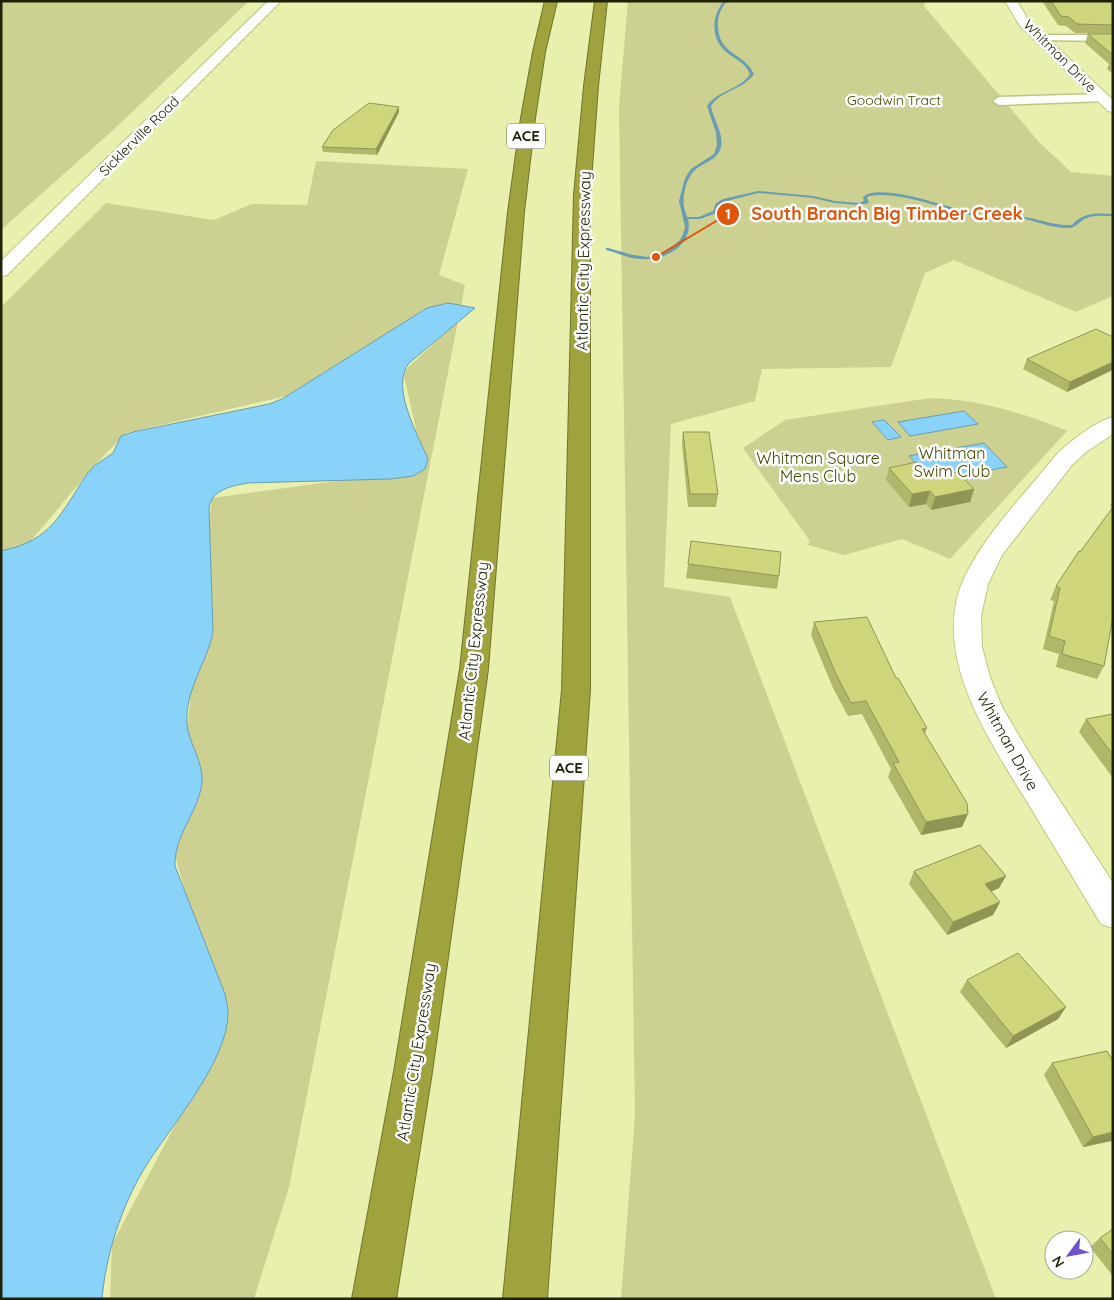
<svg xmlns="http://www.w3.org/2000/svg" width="1114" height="1300" font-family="Quicksand,sans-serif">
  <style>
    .green { fill: #ccd192 }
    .water { fill: #89d2f9; stroke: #6a9db0 }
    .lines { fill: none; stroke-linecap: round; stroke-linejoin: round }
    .stream { fill: #6a9db0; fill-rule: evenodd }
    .street-casing { stroke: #c0c584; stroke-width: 3 }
    .secondary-casing { stroke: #c0c584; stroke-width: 2 }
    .highway-casing { stroke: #72762b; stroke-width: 2 }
    .street { fill: #fff; fill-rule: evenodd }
    .secondary { fill: #fff; fill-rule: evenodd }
    .highway { fill: #9ea33e; fill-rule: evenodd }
    .wall { fill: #b1b76a }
    .shaded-wall { fill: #909556 }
    .building { fill: #ced57b; stroke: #909556 }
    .labels { text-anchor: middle; stroke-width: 5; stroke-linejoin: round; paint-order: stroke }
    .far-street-label { font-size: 14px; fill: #202207; stroke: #fff }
    .far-park-label { font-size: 14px; fill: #464901; stroke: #fff }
    .shield { fill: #fff; stroke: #636451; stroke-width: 1 }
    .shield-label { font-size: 15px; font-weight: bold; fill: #202207 }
    .street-label { font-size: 16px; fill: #202207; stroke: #fff }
    .park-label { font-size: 16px; fill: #464901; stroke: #fff }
    .leader { fill: none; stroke: #de560c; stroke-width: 2 }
    .callout-dot { fill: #de560c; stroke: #fff; stroke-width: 2 }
    .mark-label { font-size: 15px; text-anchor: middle; font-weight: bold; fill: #fff }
    .callout-label { font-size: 18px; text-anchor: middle; font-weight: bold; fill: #de560c; stroke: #fff; stroke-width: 5; stroke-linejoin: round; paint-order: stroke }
  </style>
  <rect width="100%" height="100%" fill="#e9efac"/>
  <g class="green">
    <path d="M1,1h248l-137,130 -111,99z"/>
    <path d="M628,1h297l-1,5 115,136 32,30 42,4v120l-37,16 -122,-52 -29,13 -34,94 -129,2 -7,32 -84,23 -7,163 66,10 266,702h-375l14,-183 -16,-1010z"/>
    <path d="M316,161l152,8 -29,106 26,10 -4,22 -34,1 -141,88 -160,37 -32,33 -65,77 -28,10v-246l105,-104 108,17 38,-16 55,1z"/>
    <path d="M458,321l-169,866 -35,112h-144l2,-55 113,-213 -51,-179 38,-354 213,-29 -22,-97z"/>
    <path d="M930,398c47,1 94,15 137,33l-117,128 -48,-20 -58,16 -36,-10 2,-4 -67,-93 42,-28z"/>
  </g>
  <g class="water">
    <path d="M448,303l27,5 -66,55c-19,24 9,72 19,96l-3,10 -12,7 -23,3 -142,4c-16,3 -36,6 -39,25l4,125c-7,31 -28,57 -26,91 2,21 17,38 15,59 -4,30 -28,52 -27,83l50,128c1,6 3,13 3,19 0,49 -59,115 -84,156 -23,39 -38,85 -42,130h-101v-748c52,-11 59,-37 86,-77l7,-8 19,-13 8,-17 12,-4 136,-28 13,-5 145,-91z"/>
    <path d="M964,411l14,13 -68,12 -12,-14z"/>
    <path d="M884,420l17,17 -13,3 -16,-18z"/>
    <path d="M984,443l23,24 -76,14 -22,-25z"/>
  </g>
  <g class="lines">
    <path class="stream" d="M724,1h3c-6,7 -10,16 -9,25 1,30 26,26 36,48 -12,17 -32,15 -43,32 2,13 13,27 10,41 -3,13 -17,15 -26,23 -8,7 -13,25 -11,36 0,3 2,7 3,11h12l14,-6 3,-8 7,-4 35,-8 55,5 22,5 24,2 5,-2 -1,-4c18,-16 94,14 118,18 13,2 26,-1 38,1 18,2 34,10 53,9 11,-13 25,-12 41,-11v2c-10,0 -21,-2 -30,4 -5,3 -7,7 -13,8 -18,1 -35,-8 -52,-10 -13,-1 -26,1 -39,-1 -27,-5 -86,-29 -112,-20l2,6 -10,2 -24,-2 -22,-5 -55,-5 -31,8 -7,4 -3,8 -17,6h-12c6,27 -24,42 -47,40 -12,0 -23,-6 -35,-9v-2h2l25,7 15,2 14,-3 7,-4 11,-10 3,-6 2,-7 -6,-26 6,-23 6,-9 23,-15 3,-9 -1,-12 -9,-27c12,-17 32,-15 43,-32 -5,-12 -16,-15 -25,-23 -15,-14 -13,-36 -1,-50z"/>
    <g class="street-casing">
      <g id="street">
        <path d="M1039,35h74v6l-78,-1 -2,-2 2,-2z"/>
        <path d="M1102,94l4,1 2,3 -2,3 -107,4 -6,-4 6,-4z"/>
      </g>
    </g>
    <g class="secondary-casing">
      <g id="secondary">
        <path d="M268,1h13l-274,274 -6,1v-15z"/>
        <path d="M1005,1h12l12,20 84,79v12l-5,-1 -88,-85z"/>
        <path d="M1113,417v17l-27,18 -14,13 -70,90 -14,29 -7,32 1,31 8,30 12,30 29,49 82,127v45l-12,-4c-23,-38 -46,-76 -69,-114 -38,-63 -101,-150 -70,-227 19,-45 63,-89 94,-128 15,-14 36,-32 57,-38z"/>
      </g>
    </g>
    <g class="highway-casing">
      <g id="highway">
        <path d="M545,1h12l-12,51 -10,66 -11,94 -36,457 -56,403 -36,227h-44l42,-227 66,-403 48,-457 13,-94 12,-66z"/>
        <path d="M595,1h12l-9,85 -8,109v495l-43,609h-44l59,-609 12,-495 10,-109z"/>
      </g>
    </g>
    <use href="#street" class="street"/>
    <use href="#secondary" class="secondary"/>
    <use href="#highway" class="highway"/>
  </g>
  <g class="wall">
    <path d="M1042,1h71v33l-38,-1 -9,-7 -8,-1z"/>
    <path d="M1088,34h25v40l-6,-5 2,-5 -24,-21z"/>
    <path d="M399,107v5l-22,43 -54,-3 -1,-5z"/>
    <path d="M1113,337v33l-46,22 -44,-23 4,-10z"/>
    <path d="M683,432l35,62 -2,13h-28l-6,-63z"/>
    <path d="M889,468l41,9 44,12 -4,13 -39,8 -5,-6 -17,3 -23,-27z"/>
    <path d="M1113,501v116l-9,49 -7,13 -41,-12 3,-13 -16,-5 11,-48 -4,-1 6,-14 57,-79 -3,-1z"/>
    <path d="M688,564l91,12 -2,13 -91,-11z"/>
    <path d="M814,622l82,56 31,50 -2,6 37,93 -41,8 -33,-58 3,-8 -29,-55 -14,2 -15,-28 -22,-53z"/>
    <path d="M1113,714v64l-34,-46 7,-13z"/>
    <path d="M914,871l92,5 -7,12 -8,4 9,10 -7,13 -46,20 -38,-51z"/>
    <path d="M967,980l99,27 -8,12 -52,29 -46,-56z"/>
    <path d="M1113,1061v82l-2,-2 -28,6 -39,-72 8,-12z"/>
    <path d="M1113,1229v47l-23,-29 10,-9z"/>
  </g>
  <g class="shaded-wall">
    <path d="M399,107v5l-22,43 -1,-6z"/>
    <path d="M1113,362l-1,8 -45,22 3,-10z"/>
    <path d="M974,489l-4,13 -39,8 4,-13z"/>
    <path d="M930,491l-4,13 -17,3 3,-13z"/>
    <path d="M968,814l-6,13 -41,8 5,-13z"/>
    <path d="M1006,876l-7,12 -20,9 6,-13z"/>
    <path d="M1000,902l-7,13 -46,20 6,-13z"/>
    <path d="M1066,1007l-8,12 -52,29 7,-12z"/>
    <path d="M1113,1132v7l-2,2 -28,6 10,-10z"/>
  </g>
  <g class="building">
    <path d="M1051,1h62v24l-36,-1 -8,-7 -8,-1z"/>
    <path d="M1088,34h25v21z"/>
    <path d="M369,103l30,4 -23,42 -54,-2 11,-17z"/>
    <path d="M1096,329l17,8v25l-43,20 -43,-23z"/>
    <path d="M683,432h26l9,62h-28z"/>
    <path d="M917,462l13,15 27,-5 17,17 -39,8 -5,-6 -18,3 -23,-26z"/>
    <path d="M1113,507v110l-9,49 -42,-12 3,-13 -16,-5 11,-48 -4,-2 23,-35 1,1z"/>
    <path d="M691,541l90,11 -2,24 -91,-12z"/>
    <path d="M867,617l29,61h2l29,50 -5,1 45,74 1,11 -42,8 -33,-59 6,-1 -33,-61 -15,2 -15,-29 -22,-52z"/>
    <path d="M1113,714v41l-27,-36z"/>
    <path d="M980,845l26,31 -21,8 15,18 -47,20 -39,-51z"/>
    <path d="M1018,953l48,54 -53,29 -46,-56z"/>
    <path d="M1107,1051l6,10v71l-20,5 -41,-74z"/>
    <path d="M1113,1229v25l-13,-16z"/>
  </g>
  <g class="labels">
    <g class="far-street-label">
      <text transform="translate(1060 56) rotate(45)" y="5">Whitman Drive</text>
      <text transform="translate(139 136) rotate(-45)" y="5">Sicklerville Road</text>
    </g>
    <g class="far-park-label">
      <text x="894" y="105">Goodwin Tract</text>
    </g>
    <g class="shield">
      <rect x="507" y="123.5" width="38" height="25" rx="4"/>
      <rect x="550" y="755.5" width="38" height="25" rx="4"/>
    </g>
    <g class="shield-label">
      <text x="526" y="141">ACE</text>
      <text x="569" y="773">ACE</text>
    </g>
    <g class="street-label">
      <text transform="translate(583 261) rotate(-89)" y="6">Atlantic City Expressway</text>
      <text transform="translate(473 651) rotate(-84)" y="6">Atlantic City Expressway</text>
      <text transform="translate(1008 741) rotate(61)" y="6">Whitman Drive</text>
      <text transform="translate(416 1052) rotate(-81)" y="6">Atlantic City Expressway</text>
    </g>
    <g class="park-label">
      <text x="952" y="459">Whitman<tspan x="952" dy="18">Swim Club</tspan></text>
      <text x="818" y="464">Whitman Square<tspan x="818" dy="18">Mens Club</tspan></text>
    </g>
  </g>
  <path class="leader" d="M656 257L728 214"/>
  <g class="callout-dot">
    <circle cx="656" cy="257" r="5"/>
    <circle cx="728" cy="214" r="12"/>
  </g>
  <g class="mark-label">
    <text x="728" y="219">1</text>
  </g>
  <g class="callout-label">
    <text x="887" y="220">South Branch Big Timber Creek</text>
  </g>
  <rect width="1114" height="1300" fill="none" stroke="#202207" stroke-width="5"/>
  <g transform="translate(1069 1255) rotate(238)"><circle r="24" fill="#ffffff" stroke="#a6a79c"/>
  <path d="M0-4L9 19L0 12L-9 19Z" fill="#7351cb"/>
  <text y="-8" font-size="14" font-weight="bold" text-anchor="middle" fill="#202207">N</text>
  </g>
</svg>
